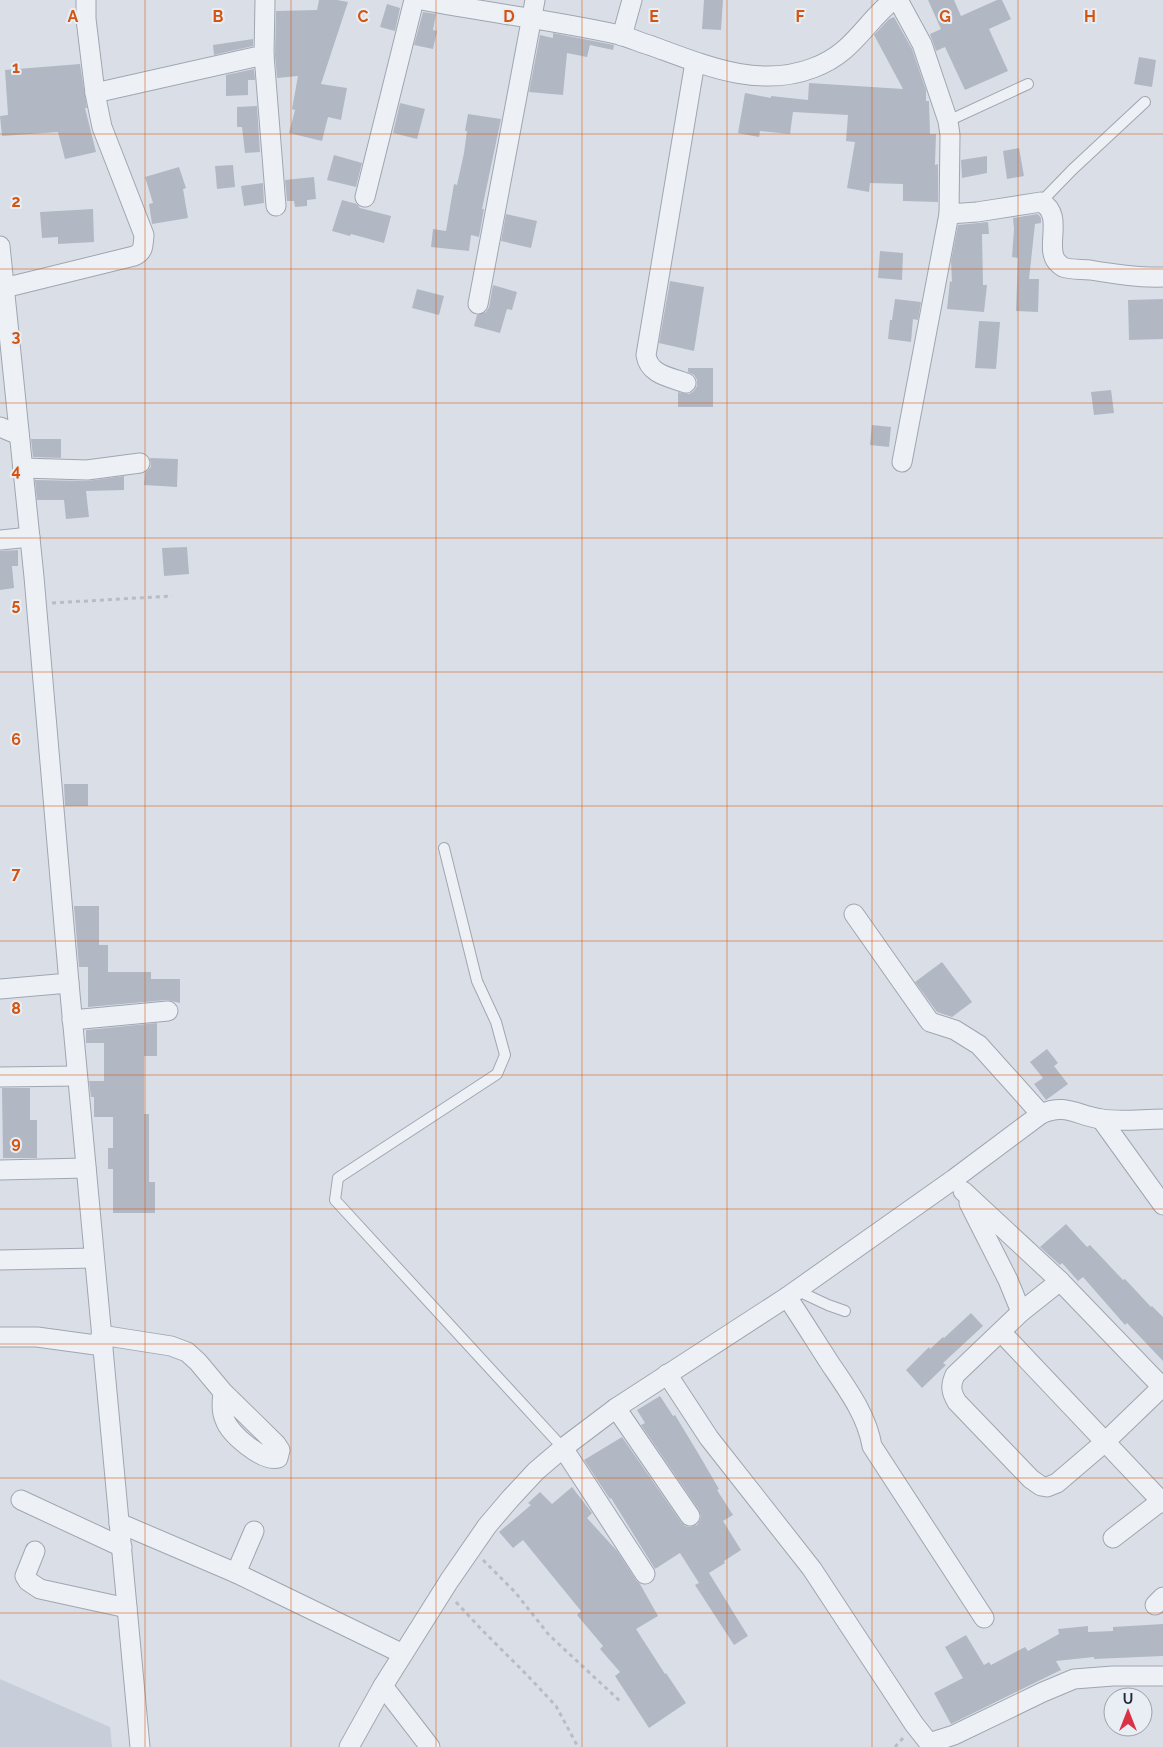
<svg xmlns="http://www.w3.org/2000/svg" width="1163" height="1747" font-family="Raleway,sans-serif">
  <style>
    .built { fill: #c8ced9 }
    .building { fill: #b1b8c4 }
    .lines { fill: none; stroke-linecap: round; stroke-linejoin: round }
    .lane-casing { stroke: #9fa6b1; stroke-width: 12 }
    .street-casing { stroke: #9fa6b1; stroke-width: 21 }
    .path { stroke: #b8bdc5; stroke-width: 3; stroke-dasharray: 4 4; stroke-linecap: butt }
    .lane { stroke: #edf0f5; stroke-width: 10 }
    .street { stroke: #edf0f5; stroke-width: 19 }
    .grid { fill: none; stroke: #d45411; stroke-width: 1; stroke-opacity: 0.55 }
    .grid-label { font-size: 16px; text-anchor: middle; font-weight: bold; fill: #d45411; stroke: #e9eef4; stroke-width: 4; stroke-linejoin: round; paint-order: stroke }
  </style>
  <rect width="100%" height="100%" fill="#dadfe7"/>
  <path class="built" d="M0,1679l110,48 2,20h-112z"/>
  <g class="building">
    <path d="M319,0h18l11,2 -27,82 26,4 -6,32 -13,-3 -6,24 -33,-8 6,-23 -3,-1 6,-33 -21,2 -2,-23 1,-44 41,-1z"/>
    <path d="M704,0h19l-2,30 -19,-1z"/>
    <path d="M928,0h26l7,16 36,-16h5l9,19 -22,10 19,42 -43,19 -20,-43 -9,4 -6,-17 11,-5z"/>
    <path d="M387,4l13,4 -5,23 -15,-4z"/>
    <path d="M423,12l13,2 -3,16 4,1 -4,18 -19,-4z"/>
    <path d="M894,17l18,32 14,41v11h3l1,33h6l-1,31 3,-1v38l-35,-1v-17l-33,-1 -1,9 -22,-4 8,-46 -9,-1 2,-26 -55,-3 -3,22 -30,-3 -1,6 -21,-4 7,-40 26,5v-2l37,4 1,-17 94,6 -29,-54 15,-16z"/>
    <path d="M553,33l61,12 -1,5 -23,-5 -3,12 -20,-4 -4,42 -34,-3 11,-57 13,3z"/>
    <path d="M253,39v7l-39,9 -1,-10z"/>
    <path d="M1139,57l17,3 -4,27 -18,-3z"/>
    <path d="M80,64l7,44h-2l11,44 -31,7 -7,-27 -56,4 -2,-20 8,-1 -3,-45z"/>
    <path d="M254,69l1,11h-7v15l-22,1v-21z"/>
    <path d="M400,103l25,6 -8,30 -24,-6z"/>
    <path d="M257,106l3,46 -15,1 -3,-26h-5v-20z"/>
    <path d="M468,114l33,5 -19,90h2l-5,28 -8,-2 -2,16 -38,-4 2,-18 13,2 8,-47 3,1 7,-32 3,-22h-2z"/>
    <path d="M1019,148l5,28 -17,3 -4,-28z"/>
    <path d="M334,155l28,8 -6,24 -29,-7z"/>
    <path d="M987,156v17l-25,5 -1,-18z"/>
    <path d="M233,165l2,22 -18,2 -2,-23z"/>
    <path d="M179,167l7,21 -3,1 5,29 -36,6 -3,-20 4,-1 -8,-26z"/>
    <path d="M314,177l2,22 -9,1v6l-12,1 -1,-6h-7l-2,-21z"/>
    <path d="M263,183l1,20 -20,3 -3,-20z"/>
    <path d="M342,200l15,4 3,4 31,8 -7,27 -33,-9 -1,2 -18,-5z"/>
    <path d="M93,209l1,33 -36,2v-7l-16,1 -2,-26z"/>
    <path d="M506,214l31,7 -6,27 -30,-7z"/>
    <path d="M1038,214l3,4v5l-6,1 -6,55h10l-1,33 -22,-1 2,-53 -6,-1 2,-28 -1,-11z"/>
    <path d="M988,222l1,12h-7l1,51h4l-3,27 -37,-3 3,-28 2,1 -1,-21 7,-36z"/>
    <path d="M880,251l23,2 -1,27 -24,-2z"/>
    <path d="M670,281l34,6 -10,64 -35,-8z"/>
    <path d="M493,285l24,7 -5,18 -5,-1 -7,24 -26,-7 3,-11 9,-3 3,-5z"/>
    <path d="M417,289l27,7 -5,19 -27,-7z"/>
    <path d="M895,299l26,3 -3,18 -5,-1 -2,23 -23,-3 2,-19h2z"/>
    <path d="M1163,299v40l-34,1 -1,-40z"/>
    <path d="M979,321l21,1 -4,47 -21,-1z"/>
    <path d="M688,368h25v39h-35v-15l11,2 5,-3 3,-5v-6l-3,-5 -6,-3z"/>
    <path d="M1111,390l3,23 -20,2 -3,-23z"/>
    <path d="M872,425l19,2 -2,20 -19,-2z"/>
    <path d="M31,439h30v19l-28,-1z"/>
    <path d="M150,458l28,1 -1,28 -33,-2 1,-12 6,-6z"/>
    <path d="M124,476v14l-38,1 3,26 -23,2 -2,-19h-27l-2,-20 52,1z"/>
    <path d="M187,547l2,27 -25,2 -2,-28z"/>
    <path d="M18,550v16h-6l2,22 -14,2v-39z"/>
    <path d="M64,784h24v22h-23z"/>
    <path d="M74,906h25v39h9v27h43v7h29v24l-13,-3 -79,7v-40h-9z"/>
    <path d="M942,962l30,40 -20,15 -15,-5 -22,-30z"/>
    <path d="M157,1023v33h-13v58h5v68h6v31h-42v-44h-5v-21h5v-31h-19v-20h-3l-2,-16h15v-38h-18v-13z"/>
    <path d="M1047,1049l11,14 -4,3 14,18 -22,16 -12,-16 9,-6 -13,-16z"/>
    <path d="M2,1088h28v32h7v38h-34z"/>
    <path d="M1066,1224l21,23 3,-2 33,35 2,-1 26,28 1,-1 11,11v44l-36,-38 -2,2 -42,-48 -5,4 -16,-18 -2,2 -20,-18z"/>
    <path d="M971,1313l12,13 -40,37 3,2 -24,23 -16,-18 23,-23 1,2 13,-12 1,1z"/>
    <path d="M660,1396l13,20 2,-1 23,38 21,36 -2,1 16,25 -10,6 18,29 -17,11 1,2 -16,10 39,63 -14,9 -39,-60 4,-2 -19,-30 -25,16 -44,-71 -1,1 -26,-39 38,-23 59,85 4,4 5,1 7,-2 3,-5 1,-4 -2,-6 -58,-85 4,-2 -8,-13z"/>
    <path d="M572,1487l20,26 -5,5 31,34 18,28 4,4 18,32 -22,13 29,45 1,-1 20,30 -37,25 -34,-52 5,-4 -20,-23 3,-3 -26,-31 4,-4 -58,-71 -10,8 -14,-16 32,-27 -3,-2 12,-11 12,12z"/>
    <path d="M1163,1624v32l-69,3v-2l-38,4 5,9 -110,54 -17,-31 29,-15 -18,-31 21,-12 18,30 5,-3 2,3 34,-18 3,4 31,-17 -1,-5 30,-3v6l25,-1v-4z"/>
  </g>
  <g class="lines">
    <g class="lane-casing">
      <g id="lane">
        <path d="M948,121l80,-37"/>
        <path d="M1041,202l31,-32 73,-68"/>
        <path d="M444,848l33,133 19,41 9,33 -8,19 -159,104 -3,22 228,248"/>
        <path d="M796,1290l32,15 17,6"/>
      </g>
    </g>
    <g class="street-casing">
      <g id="street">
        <path d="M422,0c66,13 132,20 198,35 11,3 21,8 32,11 52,19 106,43 161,22 40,-15 50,-43 80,-68"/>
        <path d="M898,0l24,44 26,77 2,14 -1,79 28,-2 64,-10c24,13 3,45 16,60 2,2 4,4 6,5 8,3 18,2 27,3 24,4 49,8 73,7"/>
        <path d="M622,36l10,-36"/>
        <path d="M264,55l12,151"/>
        <path d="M95,93l169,-38 1,-55"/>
        <path d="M365,197l49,-197"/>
        <path d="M0,246l34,331 35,406 71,764"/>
        <path d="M4,288l130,-32c10,-4 9,-11 10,-21l-42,-108 -7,-34 -9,-74v-19"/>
        <path d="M478,304l57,-304"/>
        <path d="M686,383c-16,-6 -37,-8 -40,-28l49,-293"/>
        <path d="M0,427l19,8"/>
        <path d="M902,462l47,-248"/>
        <path d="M23,468l64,2 53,-7"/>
        <path d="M0,540l30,-3"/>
        <path d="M854,914l76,108 25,8 24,15 62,69"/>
        <path d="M0,989l69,-6"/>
        <path d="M72,1020l96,-9"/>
        <path d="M0,1077l77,-1"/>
        <path d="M1101,1119l62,86"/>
        <path d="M0,1170l86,-2"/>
        <path d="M963,1191l97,90 103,107"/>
        <path d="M969,1203l39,77 13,32"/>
        <path d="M0,1260l94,-2"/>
        <path d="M1060,1281l-39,31 -66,63c-5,11 -4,17 2,27l74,77 10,7 6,1 10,-4 48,-41 57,-55"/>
        <path d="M787,1297c15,22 29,45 44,68 17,25 36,51 41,81l112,172"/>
        <path d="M1001,1332l162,171"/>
        <path d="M101,1335l70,11 16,6 11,10 25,30 53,52 4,6 -2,8c-16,4 -48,-24 -53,-38 -4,-9 -3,-18 -2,-28"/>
        <path d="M0,1337h37l66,9"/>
        <path d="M667,1374l42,64 103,131 102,155 15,19 25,-8 89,-43 31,-13 39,-3h50"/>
        <path d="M616,1408l74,108"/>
        <path d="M563,1448l82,126"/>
        <path d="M21,1500l101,47"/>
        <path d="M119,1523l117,50 167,81"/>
        <path d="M1113,1538l48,-37"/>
        <path d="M35,1551l-10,25 3,5 12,8 87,19"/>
        <path d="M236,1573l18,-42"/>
        <path d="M1155,1605l8,-8"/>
        <path d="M383,1686l47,61"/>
        <path d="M349,1747l34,-61 66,-105 38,-55 23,-27 26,-28 27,-23 53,-40 171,-111 167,-118 87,-65c24,-11 35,1 60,5 20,3 42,0 62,0"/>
      </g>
    </g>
    <g class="path">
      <path d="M52,603l120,-7"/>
      <path d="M483,1560l32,32 34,43 72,67"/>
      <path d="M456,1602l26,28 45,45 29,31 22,41"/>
      <path d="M895,1747l8,-9"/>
    </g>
    <use href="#lane" class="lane"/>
    <use href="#street" class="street"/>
  </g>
  <path class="grid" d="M145,0v1747M291,0v1747M436,0v1747M582,0v1747M727,0v1747M872,0v1747M1018,0v1747M0,134h1163M0,269h1163M0,403h1163M0,538h1163M0,672h1163M0,806h1163M0,941h1163M0,1075h1163M0,1209h1163M0,1344h1163M0,1478h1163M0,1613h1163"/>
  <g class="grid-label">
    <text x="73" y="22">A</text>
    <text x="218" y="22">B</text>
    <text x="363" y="22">C</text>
    <text x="509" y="22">D</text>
    <text x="654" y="22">E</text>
    <text x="800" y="22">F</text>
    <text x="945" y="22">G</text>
    <text x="1090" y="22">H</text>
    <text x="16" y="73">1</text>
    <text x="16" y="207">2</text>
    <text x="16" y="342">3</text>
    <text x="16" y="476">4</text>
    <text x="16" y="610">5</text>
    <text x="16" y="745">6</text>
    <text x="16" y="879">7</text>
    <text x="16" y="1014">8</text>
    <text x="16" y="1148">9</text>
  </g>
  <g transform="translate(1128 1712)"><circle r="24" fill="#e9eef4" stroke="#9aa0ab"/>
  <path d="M0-4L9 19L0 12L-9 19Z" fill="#da3145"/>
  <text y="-8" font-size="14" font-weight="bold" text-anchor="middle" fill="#232c3e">U</text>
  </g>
</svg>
